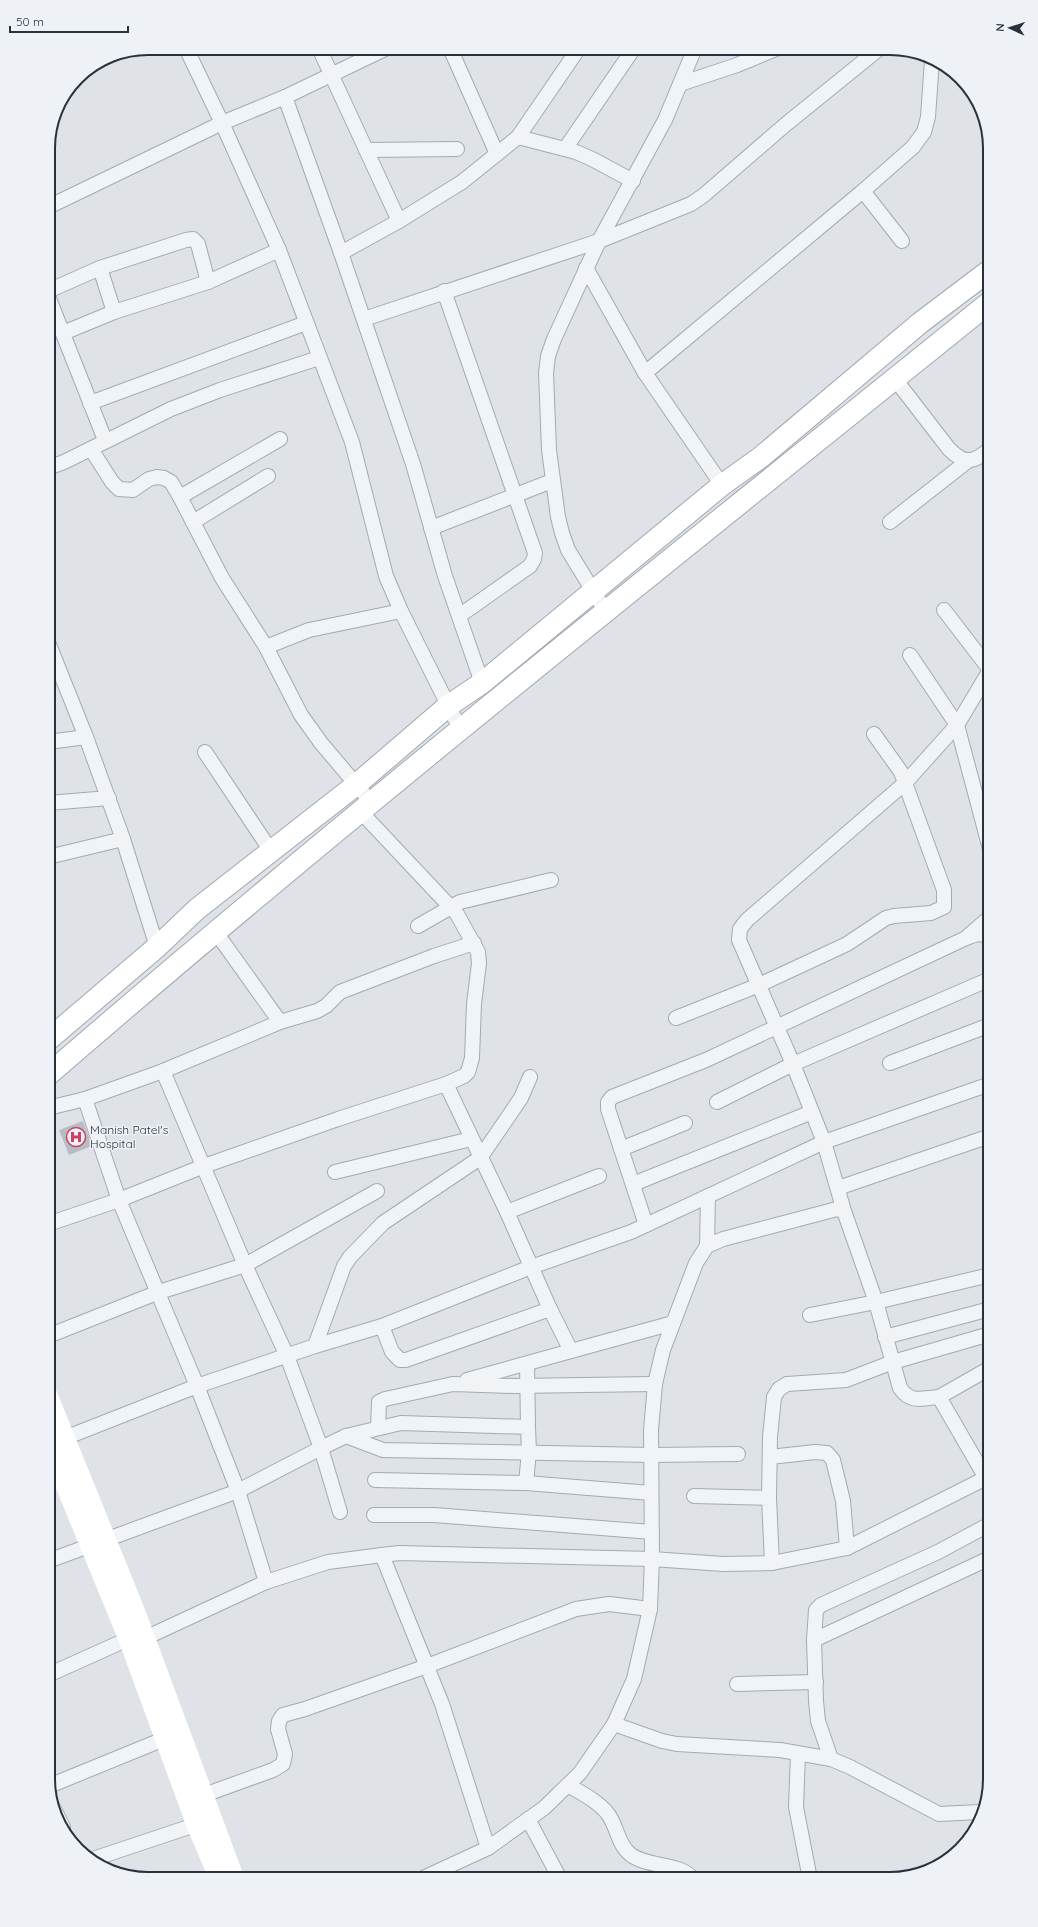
<svg xmlns="http://www.w3.org/2000/svg" width="1038" height="1927" font-family="Quicksand,sans-serif">
  <style>
    .building { fill: #b6bdc5 }
    .lines { fill: none; stroke-linecap: round; stroke-linejoin: round }
    .street-casing { stroke: #a4aab2; stroke-width: 16 }
    .primary-casing { stroke: #9ea8b4; stroke-width: 23 }
    .street { stroke: #f1f4f6; stroke-width: 14 }
    .secondary { stroke: #fff; stroke-width: 19 }
    .primary { stroke: #fff; stroke-width: 21 }
    .labels { text-anchor: middle; stroke-width: 3; stroke-linejoin: round; paint-order: stroke }
    .poi-label { font-size: 12px; fill: #28323f; stroke: #eef2f6; text-anchor: start }
    .rim { fill: none; stroke: #28323f; stroke-width: 2 }
  </style>
  <rect width="100%" height="100%" fill="#dfe3e8"/>
  <path class="building" d="M83,1121l9,25 -23,9 -10,-25z"/>
  <g class="lines">
    <g class="street-casing">
      <g id="street">
        <path d="M186,48l36,75 57,127 73,192 34,134 15,35 59,118"/>
        <path d="M319,48l80,173"/>
        <path d="M450,48l47,106"/>
        <path d="M680,84l57,-19 41,-17"/>
        <path d="M285,97l56,156 72,211 32,112 37,107"/>
        <path d="M518,137l58,15 16,7 41,22"/>
        <path d="M565,149l69,-101"/>
        <path d="M366,150l91,-1"/>
        <path d="M863,191l39,50"/>
        <path d="M48,207l174,-84 63,-26 102,-49"/>
        <path d="M341,253l58,-32 63,-39 56,-45 61,-89"/>
        <path d="M100,268l14,44 94,-30 71,-32"/>
        <path d="M586,268l59,105 77,112"/>
        <path d="M48,291l52,-23 86,-28 7,-1 5,5 10,38"/>
        <path d="M444,291l91,262 -1,6 -4,7 -71,50"/>
        <path d="M48,296l57,144"/>
        <path d="M364,319l235,-78 92,-37 13,-9 81,-70 95,-77"/>
        <path d="M63,333l51,-21"/>
        <path d="M645,373l218,-182 50,-44 11,-15 4,-15 4,-57"/>
        <path d="M895,379l54,70c16,16 24,14 41,0"/>
        <path d="M90,403l216,-80"/>
        <path d="M91,449l21,33 7,7 14,1 16,-11 8,-2 7,1 7,4 9,15 42,81 44,69 35,68 20,28 50,59"/>
        <path d="M48,468l16,-6 107,-53 49,-19 99,-32"/>
        <path d="M180,497l100,-58"/>
        <path d="M193,522l75,-46"/>
        <path d="M890,522l79,-62"/>
        <path d="M431,528l121,-47"/>
        <path d="M944,610l46,60"/>
        <path d="M606,612l-38,-62 -6,-17 -4,-16 -9,-67 -3,-77 2,-17 6,-17 45,-98 66,-121 30,-72"/>
        <path d="M48,642l38,95 37,102 34,108"/>
        <path d="M266,647l43,-17 92,-19"/>
        <path d="M910,655l47,70 33,124"/>
        <path d="M48,742l38,-5"/>
        <path d="M205,752l66,99"/>
        <path d="M48,803l61,-5"/>
        <path d="M48,857l75,-18"/>
        <path d="M418,926l42,-24 91,-22"/>
        <path d="M215,931l65,91"/>
        <path d="M968,936l22,-19"/>
        <path d="M676,1018l83,-33 88,-41 39,-26 8,-2 37,-3 13,-6v-17l-43,-118 -27,-38"/>
        <path d="M890,1063l100,-38"/>
        <path d="M446,1084l61,128 43,97 21,42 102,-28"/>
        <path d="M990,1084l-166,58 -31,-78 -54,-124 1,-11 7,-9 158,-137 52,-58 33,-55"/>
        <path d="M85,1099l34,101 78,186 41,105 28,91"/>
        <path d="M717,1102l76,-38 197,-85"/>
        <path d="M48,1108l37,-9 78,-28 117,-49 37,-11 9,-5 14,-14 94,-36 40,-13"/>
        <path d="M621,1149l64,-26"/>
        <path d="M335,1172l136,-33"/>
        <path d="M633,1184l179,-72"/>
        <path d="M838,1188l152,-52"/>
        <path d="M507,1212l92,-36"/>
        <path d="M48,1224l71,-24 85,-34 134,-47 108,-35 18,-8 4,-4 4,-14 2,-54 5,-41 -1,-11 -21,-38 -97,-103"/>
        <path d="M646,1225l-38,-116v-7l4,-5 94,-37 258,-121c10,-4 17,-8 26,-1"/>
        <path d="M707,1246l1,-50"/>
        <path d="M810,1315l66,-13 114,-27"/>
        <path d="M382,1326l10,26 8,8h6l144,-51"/>
        <path d="M48,1336l111,-44 86,-27 132,-74"/>
        <path d="M885,1337l105,-28"/>
        <path d="M315,1346l29,-80 6,-9 33,-34 97,-65 41,-60 9,-21"/>
        <path d="M527,1364l1,63"/>
        <path d="M467,1380l104,-29"/>
        <path d="M939,1397l51,-29"/>
        <path d="M378,1428l1,-26 6,-3 68,-15 60,2 142,-2"/>
        <path d="M346,1436l37,14 268,5 87,-1"/>
        <path d="M57,1441l140,-55 118,-40 67,-20 149,-59 100,-35 193,-90 20,69"/>
        <path d="M770,1457l45,-5 12,1 6,7 10,41 4,47"/>
        <path d="M375,1480l151,3 125,10"/>
        <path d="M694,1496l75,2 3,65"/>
        <path d="M769,1498l1,-61 4,-40 5,-8 8,-5 59,-4 47,-18 97,-28"/>
        <path d="M340,1512l-19,-64 25,-12 55,-13 127,4 1,25 -3,31"/>
        <path d="M374,1515h60l218,17"/>
        <path d="M382,1555l60,149 46,144"/>
        <path d="M48,1561l190,-70 83,-43 -34,-92 -42,-91 -82,-194"/>
        <path d="M814,1640l176,-82"/>
        <path d="M48,1675l80,-36 17,-1 121,-56 62,-20 54,-7 17,-2 253,6 71,5 49,-1 75,-15 143,-72"/>
        <path d="M737,1684l79,-2"/>
        <path d="M614,1724l48,17 15,3 103,6 51,9 19,8 89,47 41,-2"/>
        <path d="M798,1754l-2,53 14,72"/>
        <path d="M831,1759l-13,-38 -2,-20 -2,-61 2,-30 5,-5 117,-53 52,-28"/>
        <path d="M568,1785c13,8 30,16 40,29 9,12 10,31 22,40 17,14 50,8 63,25"/>
        <path d="M49,1786l115,-47"/>
        <path d="M204,1795l69,-25 10,-6 2,-10 -7,-25 1,-8 4,-6 22,-6 122,-43 149,-57 33,-5 41,5"/>
        <path d="M53,1807l10,20"/>
        <path d="M528,1819l32,60"/>
        <path d="M90,1860l114,-38"/>
        <path d="M421,1879l67,-31 56,-40 36,-35 34,-49 20,-45 16,-70 2,-50 -1,-129 4,-46 8,-34 33,-87 11,-17 16,-7 114,-30 7,2 32,91 24,86c11,16 22,10 39,9l51,88"/>
      </g>
    </g>
    <g class="primary-casing">
      <g id="primary">
        <path d="M48,1040l109,-93 40,-38 160,-125 91,-78 34,-23 240,-198 39,-28 159,-134 70,-53"/>
        <path d="M48,1075c307,-266 626,-518 942,-773"/>
      </g>
    </g>
    <use href="#street" class="street"/>
    <g class="secondary">
      <path d="M48,1395l87,215 100,269"/>
      <path d="M48,1444l80,195 68,186 23,54"/>
    </g>
    <use href="#primary" class="primary"/>
  </g>
  <defs>
    <g id="hospital-ring" transform="scale(1)"><circle r="9.5" fill="#eef2f6" stroke="#ce4362" stroke-width="1.5"/><path d="M-5-5h3v3.5h4V-5h3V5h-3V1.5h-4V5h-3Z" fill="#ce4362"/></g>
  </defs>
  <g fill-rule="evenodd">
    <use href="#hospital-ring" x="76" y="1137"/>
  </g>
  <g class="labels">
    <g class="poi-label">
      <text x="90" y="1134">Manish Patel's<tspan x="90" dy="14">Hospital</tspan></text>
    </g>
  </g>
  <path d="M0 0H1038V1927H0ZM148 55H890A93 93 0 0 1 983 148V1779A93 93 0 0 1 890 1872H148A93 93 0 0 1 55 1779V148A93 93 0 0 1 148 55Z" fill="#eef2f6" fill-rule="evenodd"/>
  <path class="rim" d="M148 55H890A93 93 0 0 1 983 148V1779A93 93 0 0 1 890 1872H148A93 93 0 0 1 55 1779V148A93 93 0 0 1 148 55Z"/>
  <g transform="translate(1010 28) rotate(273)" stroke="#eef2f6" stroke-width="3" paint-order="stroke">
  <path d="M0-3L7 15L0 10L-7 15Z" fill="#28323f"/>
  <text y="-6" font-size="11" font-weight="bold" text-anchor="middle" fill="#28323f">N</text>
  </g>
  <path d="M10 26v6h118v-6" fill="none" stroke="#28323f" stroke-width="2"/>
  <text x="16" y="26" font-size="12" fill="#28323f" stroke="#eef2f6" stroke-width="3" paint-order="stroke">50 m</text>
</svg>
